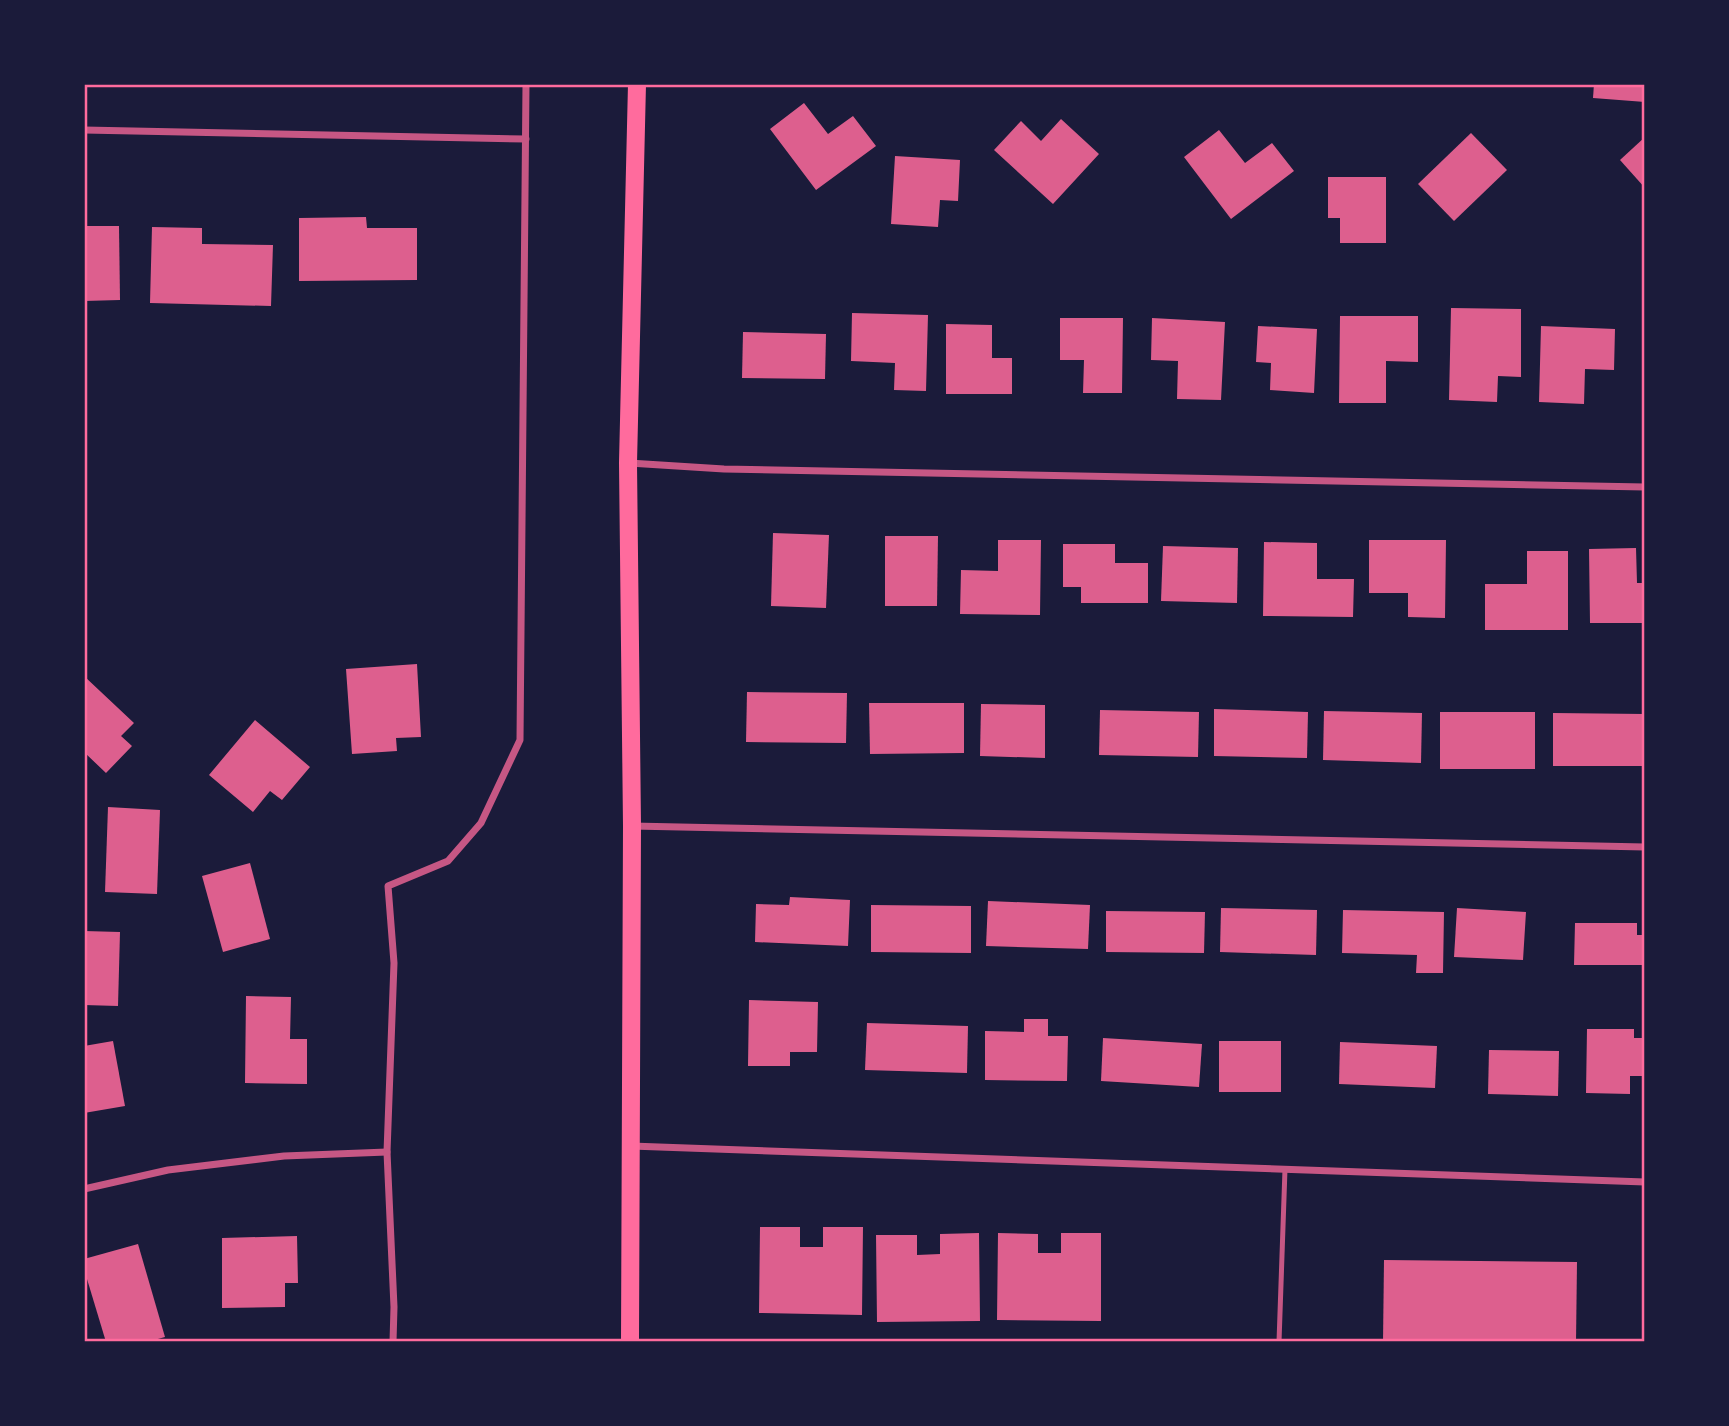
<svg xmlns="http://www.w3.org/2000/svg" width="1729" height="1426" font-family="'PT Sans',sans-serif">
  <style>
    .building { fill: #dd5f8e }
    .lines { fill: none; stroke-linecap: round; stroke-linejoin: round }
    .service { stroke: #c65784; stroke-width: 5 }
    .minor { stroke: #c65784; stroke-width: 7 }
    .primary { stroke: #ff6b9d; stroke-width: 18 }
    .neatline { fill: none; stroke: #ff6b9d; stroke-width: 2.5 }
  </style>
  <rect width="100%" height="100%" fill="#1b1b3a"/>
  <g class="building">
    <path d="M1594,84h51v18l-52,-4z"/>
    <path d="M804,103l24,31 25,-18 23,30 -60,44 -46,-61z"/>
    <path d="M1061,119l38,35 -46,50 -59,-54 27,-29 20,20z"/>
    <path d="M1219,130l26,33 27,-20 22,28 -63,48 -47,-62z"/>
    <path d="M1471,133l36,37 -53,51 -36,-37z"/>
    <path d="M1645,137v51l-25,-28z"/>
    <path d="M895,156l65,4 -2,41 -18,-1 -2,27 -47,-3z"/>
    <path d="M1328,177h58v66h-46v-25h-12z"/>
    <path d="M366,217l1,11h50v52l-118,1v-63z"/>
    <path d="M84,226h35l1,74 -36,1z"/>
    <path d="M152,227l50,1v16l71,1 -2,61 -121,-3z"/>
    <path d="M1451,308l70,1v68l-23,-1 -1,26 -48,-2z"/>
    <path d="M852,313l76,2 -2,76 -32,-1 1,-27 -44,-2z"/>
    <path d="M1340,316h78v46l-32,-1v42h-47z"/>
    <path d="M1060,318h63l-1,75h-39l1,-33h-24z"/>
    <path d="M1152,318l73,4 -4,78 -44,-1 1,-38 -27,-1z"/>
    <path d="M946,324l46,1v33h20v36h-66z"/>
    <path d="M1258,326l59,3 -3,64 -44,-3 1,-27 -15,-1z"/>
    <path d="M1541,326l74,3 -1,41 -29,-1 -1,35 -45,-2z"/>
    <path d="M743,332l83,2 -1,45 -83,-1z"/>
    <path d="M773,533l56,2 -3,73 -55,-2z"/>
    <path d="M885,536h53l-1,70h-52z"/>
    <path d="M998,540h43l-1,75 -80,-1 1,-44 37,1z"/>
    <path d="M1369,540h77l-1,78 -37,-1v-24h-39z"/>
    <path d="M1264,542l53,1v36h37l-1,38 -90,-1z"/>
    <path d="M1063,544h52v19h33v40h-67v-16h-18z"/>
    <path d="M1163,546l75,2 -1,55 -76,-2z"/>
    <path d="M1636,548l1,35h8v40h-55l-1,-74z"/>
    <path d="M1527,551h41v79h-83v-46h42z"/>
    <path d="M417,664l4,73 -25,1 1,13 -45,3 -6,-85z"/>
    <path d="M84,676l50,47 -13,13 11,10 -26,27 -22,-21z"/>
    <path d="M747,692l100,1 -1,50 -100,-1z"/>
    <path d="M869,703h95v50l-94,1z"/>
    <path d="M981,704l64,1v53l-65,-2z"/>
    <path d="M1214,709l94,3 -1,46 -93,-2z"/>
    <path d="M1100,710l99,2 -1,45 -99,-2z"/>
    <path d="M1324,711l98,2 -1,50 -98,-3z"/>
    <rect x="1440" y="712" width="95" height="57"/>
    <path d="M1553,713l92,1v52h-92z"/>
    <path d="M255,720l55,47 -28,33 -12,-9 -17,21 -44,-37z"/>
    <path d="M108,807l52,3 -3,84 -52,-2z"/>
    <path d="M250,863l20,76 -47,13 -21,-76z"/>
    <path d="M790,897l60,3 -2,46 -93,-4 1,-38 33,1z"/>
    <path d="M988,901l102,4 -2,44 -102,-3z"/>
    <path d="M871,905l100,1v47l-100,-1z"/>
    <path d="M1221,908l96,2 -1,45 -96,-3z"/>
    <path d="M1457,908l69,4 -3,48 -69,-3z"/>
    <path d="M1343,910l101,2 -1,61h-27l1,-18 -75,-2z"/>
    <path d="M1106,911l99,1 -1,41 -98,-1z"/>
    <path d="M1575,923h62v12h8v30h-71z"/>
    <path d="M84,931l36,1 -2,74 -34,-1z"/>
    <path d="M246,996l45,1 -1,42h17v45l-62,-1z"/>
    <path d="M749,1000l69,2 -1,50h-27v14h-42z"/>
    <path d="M1024,1019h24v17h20l-1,45 -82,-1v-49l39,1z"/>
    <path d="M867,1023l101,3 -1,47 -102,-3z"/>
    <path d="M1587,1029h47v9h11v38h-15v18l-44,-1z"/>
    <path d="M1103,1038l99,6 -3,43 -98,-6z"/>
    <path d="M113,1041l12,65 -41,7v-67z"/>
    <rect x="1219" y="1041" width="62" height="51"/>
    <path d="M1340,1042l97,4 -2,42 -96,-4z"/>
    <path d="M1489,1050l70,1 -1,45 -70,-2z"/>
    <path d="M760,1227h40v20h23v-20h40l-1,88 -103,-2z"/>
    <path d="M979,1233l1,88 -103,1 -1,-87h41v20l23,-1v-20z"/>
    <path d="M998,1233l40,1v19h23v-20h40v88l-104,-1z"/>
    <path d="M297,1236l1,47h-13v24l-63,1v-70z"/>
    <path d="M138,1244l27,93 -18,5h-41l-22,-73v-10z"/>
    <path d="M1384,1260l193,2 -1,80h-193z"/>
  </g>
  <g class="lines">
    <path class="service" d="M1279,1342l6,-173"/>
    <g class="minor">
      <path d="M84,130l442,9"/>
      <path d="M629,463l95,6 921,18"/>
      <path d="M632,826l1013,21"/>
      <path d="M631,1146l1014,36"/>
      <path d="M84,1189l84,-19 116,-14 103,-4"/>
      <path d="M393,1342l1,-35 -7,-155 7,-189 -6,-77 60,-25 33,-38 39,-83 6,-656"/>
    </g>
    <path class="primary" d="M630,1342l2,-516 -4,-363 9,-379"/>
  </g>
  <rect width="1729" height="1426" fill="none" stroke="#1b1b3a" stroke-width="172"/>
  <rect x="86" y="86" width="1557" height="1254" class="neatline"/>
</svg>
